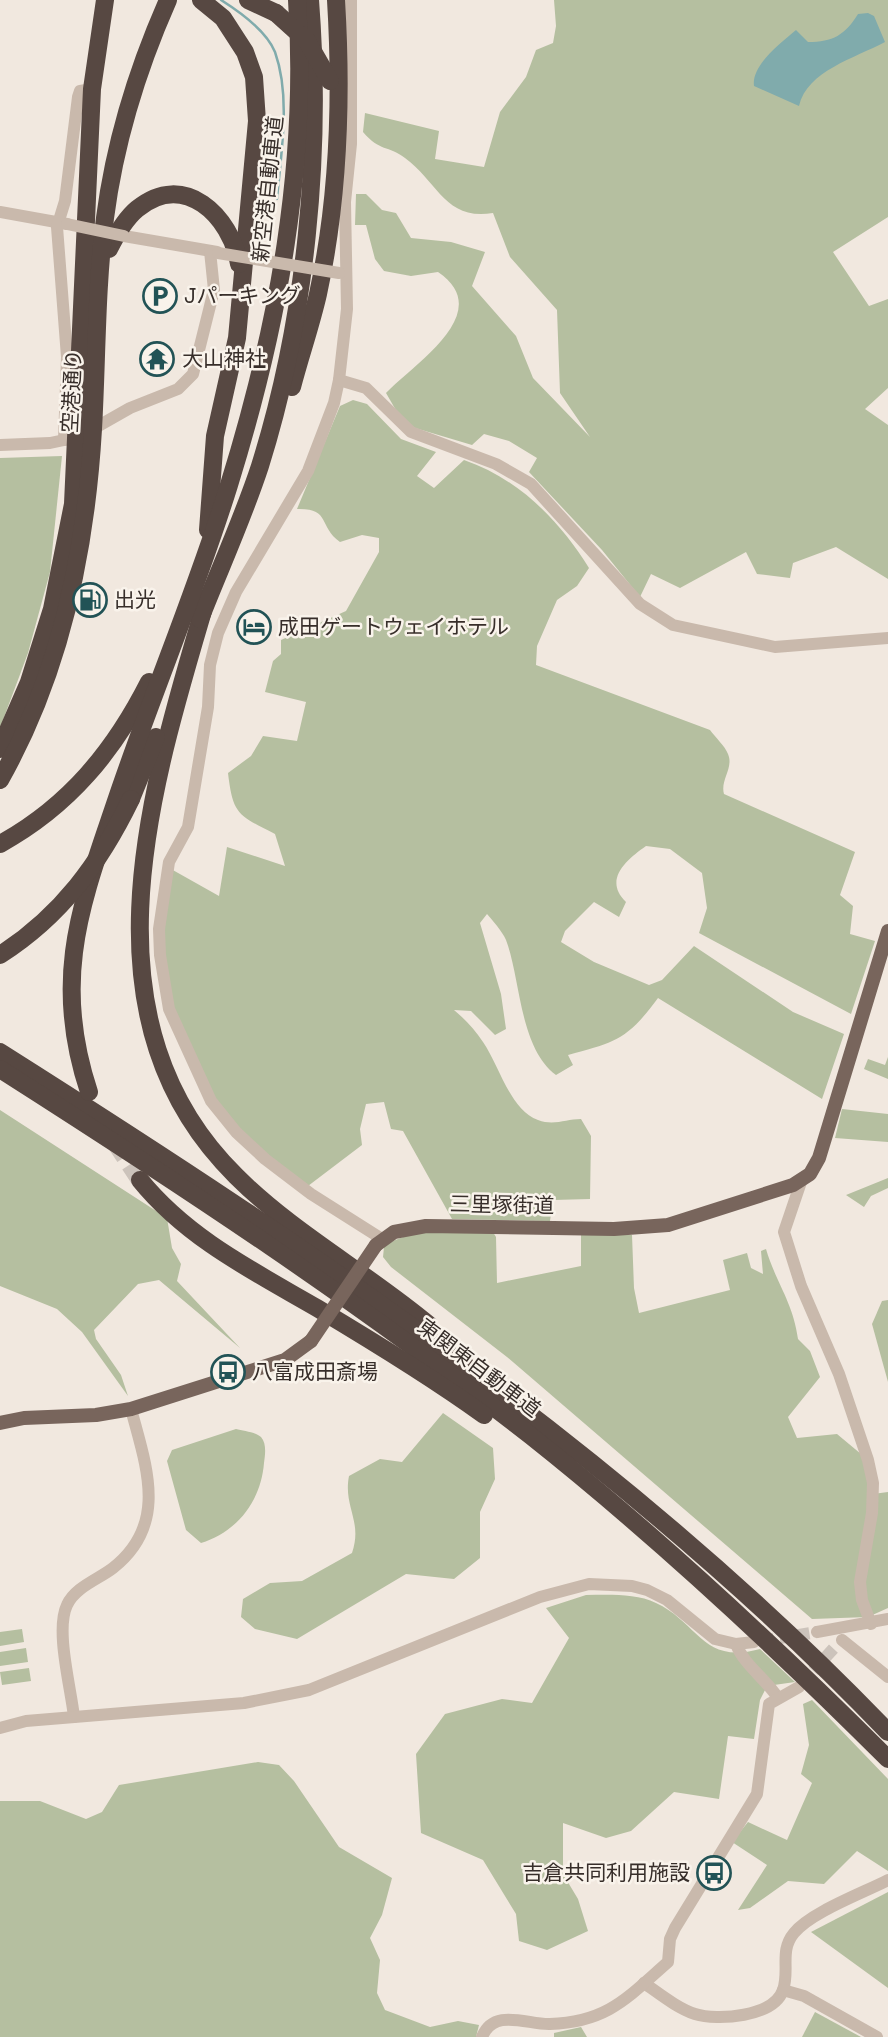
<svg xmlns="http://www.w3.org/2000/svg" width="888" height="2037" font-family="'Space Grotesk','Noto Sans JP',sans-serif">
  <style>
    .green { fill: #b5bfa0 }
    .water { fill: #80abac }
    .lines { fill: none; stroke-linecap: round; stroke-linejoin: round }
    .stream { stroke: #80abac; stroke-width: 2.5 }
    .minor-tunnel { stroke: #ccc3bb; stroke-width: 12; stroke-dasharray: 12 6; stroke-linecap: butt }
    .highway-tunnel { stroke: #ccc3bb; stroke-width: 18; stroke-dasharray: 18 9; stroke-linecap: butt }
    .minor { stroke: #c9b9ac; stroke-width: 12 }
    .major { stroke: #78655c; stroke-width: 14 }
    .highway { stroke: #574842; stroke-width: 18 }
    .minor-bridge { stroke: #c9b9ac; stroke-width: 12 }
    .major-bridge { stroke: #78655c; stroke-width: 14 }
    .highway-bridge { stroke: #574842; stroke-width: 18 }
    .labels { text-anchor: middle; stroke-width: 5; stroke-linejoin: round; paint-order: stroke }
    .street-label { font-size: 21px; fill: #372e2a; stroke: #f9f3eb }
    .poi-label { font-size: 21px; fill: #372e2a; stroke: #f9f3eb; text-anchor: start }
  </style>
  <rect width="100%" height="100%" fill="#f1e8df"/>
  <g class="green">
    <path d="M554,0h334v217l-55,35 36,54 19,-7v89l-23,21 23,16v154l-52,-32 -43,16 -3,15 -33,-4 -11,-22 -66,36 -29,-14 -11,23 -38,-47 -73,-78 8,-14 -28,-17 -25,-7 -12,11 -57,-17 -14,-9 -15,-26c29,-30 111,-81 52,-121l-27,4 -27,-5 -9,-12 -9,-34h-11l1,-31h10l16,16 14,3 15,25 40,4 34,10 -13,34 44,50 17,42 57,59 -30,-44 -3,-83 -47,-53 -17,-44c-48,8 -55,-31 -88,-55 -17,-13 -25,-6 -42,-26l2,-19 74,18 -4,28 49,8 16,-55 26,-35 10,-27 17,-7 3,-17z"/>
    <path d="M353,400l14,4 34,35 35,13 -19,24 17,12 30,-28c55,19 95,60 125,108l-12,18 -20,14 -20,46 -1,19 174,65c5,7 15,16 18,24 6,14 -8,26 -4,40l131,58 -15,43 13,11 -3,28 25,7 -24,73 -152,-81 8,-25 -5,-35 -32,-24 -24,-3c-20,14 -43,34 -20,56l-7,15 -25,-15 -29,29 -4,11 33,20 55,23 13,-5 32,-34 99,66 51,22 -22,65 -164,-101c-31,42 -42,44 -90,57l5,10 -17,10c-37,-28 -35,-95 -50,-135 -4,-9 -13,-19 -19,-26l-7,9 21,71 5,35 -11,6 -24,-24 -17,-1c11,9 21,20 29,32 16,23 27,68 55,78 16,6 28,-1 43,-1l10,17 -1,63 -37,1 -3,21 -98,-2 -49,-88 -12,-2 -7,-27 -18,2 -6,25 2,16 -54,41c-28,-21 -59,-42 -81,-70 -36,-46 -62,-114 -65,-173 -1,-24 6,-51 9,-74l48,27 8,-49 58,19 -10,-32c-37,-19 -42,-19 -47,-61l23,-17 12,-20 34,5 9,-39 -41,-10 8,-31 8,-7v-14l65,-29 33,-59v-14l-17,-3 -22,7c-22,-16 -9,-34 -43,-33l43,-103z"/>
    <path d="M62,456l-12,116 -22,81 -28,75v-270z"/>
    <path d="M888,1057v22l-24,-10 4,-10 17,6z"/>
    <path d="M842,1109l46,5v28l-53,-4z"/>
    <path d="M0,1110l167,108 5,30 9,16 -4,17 63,67 -81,-68 -21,4 -44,46 2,9 25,36 7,21 -46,-64 -25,-23 -57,-23z"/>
    <path d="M888,1178v10l-17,8 -7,11 -18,-12z"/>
    <path d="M493,1232l3,5 1,46 84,-17v-34l51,3 2,53 5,25 91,-23 -7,-30 24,-7 4,15 12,6 -2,-23 5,-2c10,34 27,53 32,90l12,12 10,26 -32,40 9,21 40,-4 24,20 12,40 15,-2v116l-20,9 -56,2 -305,-262 -116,-90 -8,-10 1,-10c28,-22 75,-15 109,-15z"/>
    <path d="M888,1300v82l-16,-58 10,-23z"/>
    <path d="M443,1413l50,35 2,31 -15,33v46l-26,21 -48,-5 -109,65 -42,-10 -14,-12 2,-18 27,-16 32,-2 50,-28c11,-32 -9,-46 -3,-77l31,-17 22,3z"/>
    <path d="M236,1429c7,2 20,3 25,8 6,7 4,18 3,26 -3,38 -27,69 -63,80l-15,-13 -19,-69 5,-11z"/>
    <path d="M586,1595c22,0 49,-2 70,8 43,20 46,62 104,46l35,33 -28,4 -7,14 -6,39 -26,-3 -9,63 -45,-7 -43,39 -25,7 -43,-15v51l15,25 10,32 -41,19 -28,-9 -3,-27 -33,-54 -62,-27 -5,-79 29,-40 57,-15 30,4 37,-65 -23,-30z"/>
    <path d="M22,1629l2,13 -24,4v-14z"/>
    <path d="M26,1648l2,14 -28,4v-14z"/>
    <path d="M29,1668l2,13 -29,4 -2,-13z"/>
    <path d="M812,1700l76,79v92l-31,-20 -33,33 -36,-3 -38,27 -12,2 29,-45 -35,-23 16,-20 39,18 25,-57 -11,-9 8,-29 -6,-41z"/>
    <path d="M258,1762l21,3 15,16 45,66 53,31 -10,37 -12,23 10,22 -3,33 8,17 45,17 28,-6 21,4 -3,12h-476v-236h40l46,18 16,-7 17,-27z"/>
    <path d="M888,1892v96l-77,-56z"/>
    <path d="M815,2012l46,25h-59z"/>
    <path d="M581,2027l6,10h-33v-4z"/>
  </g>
  <path class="water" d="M868,13l6,3 11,26c-30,16 -78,29 -86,64l-45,-20c-3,-21 28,-44 42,-56l12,12c25,0 37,-7 50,-28z"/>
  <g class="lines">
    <path class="stream" d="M221,0c19,12 45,30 54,52 16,45 6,101 2,147"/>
    <g class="minor-tunnel">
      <path d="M762,1641l55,-9"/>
      <path d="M801,1684l33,-36"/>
    </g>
    <path class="highway-tunnel" d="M115,1142l25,38"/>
    <g class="minor">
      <path d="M351,0v144l-6,58 2,107 -8,71 -5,23 -26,68 -72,121 -18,41 -8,32 -2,42 -20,120 -19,35 -10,67 1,26 9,54 42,92 25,31 29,27 46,35 71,45"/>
      <path d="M0,212l67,12"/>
      <path d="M124,236l93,16"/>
      <path d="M339,380l27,8 45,44 85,32 35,20 109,120 33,21 102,22 113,-9"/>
      <path d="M86,433l44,-25 48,-19 15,-15 21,-84 -4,-39"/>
      <path d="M64,440l3,-83 -10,-130 8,-26 13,-104 2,-6 12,-2"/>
      <path d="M0,445l50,-2 19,-4"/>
      <path d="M802,1179l-18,53 17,54 38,88 29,86 5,23 -1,30 -12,69 2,18 9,24"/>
      <path d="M817,1632l71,-13"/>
      <path d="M842,1640l46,37"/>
      <path d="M736,1644c8,21 30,35 42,54"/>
      <path d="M74,1717c-3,-29 -19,-87 -7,-112 8,-18 32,-26 46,-37 56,-44 33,-102 18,-159"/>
      <path d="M0,1728l26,-7 218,-18 65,-13 231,-93 49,-13 43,2 15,4 20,10 48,39 21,5 18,-2"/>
      <path d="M644,1983c16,11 33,25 51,31 22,7 79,3 88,-24 7,-20 -4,-39 11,-57 17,-21 69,-40 94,-53"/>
      <path d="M783,1990l21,6 73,41"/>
      <path d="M482,2037c12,-30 46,-12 68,-13 58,-2 78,-27 118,-62l2,-23 5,-11 82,-134 12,-90 30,-17"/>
    </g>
    <g class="major">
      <path d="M376,1245l18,-13 32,-6 188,3 54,-4 125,-40 17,-11 9,-16 69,-227"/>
      <path d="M0,1423l24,-5 72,-3 35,-6 154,-49 26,-19"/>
    </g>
    <g class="highway">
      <path d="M201,0l22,18 22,34 9,25 3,44 -20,217 -22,98 -7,94"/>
      <path d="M248,0l28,13"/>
      <path d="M109,249c7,-14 16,-30 28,-40 47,-39 94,7 102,55"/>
      <path d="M292,387c8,-31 19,-62 26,-93 21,-97 24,-196 18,-294"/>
      <path d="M203,611c-54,183 -124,410 33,565 57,57 131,97 193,149"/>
      <path d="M200,619c20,-51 43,-101 60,-153 46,-147 62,-312 50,-466"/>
      <path d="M0,749l29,-67 23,-73 21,-105 19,-415 13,-89"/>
      <path d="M0,780c60,-106 86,-230 93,-351 4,-70 3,-141 12,-211 10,-77 32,-148 63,-218"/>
      <path d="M131,799l25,-62"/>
      <path d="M0,844c69,-38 114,-93 149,-162"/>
      <path d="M0,1052c316,200 627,408 888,680"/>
      <path d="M0,1069c182,116 361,234 531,367 126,100 244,210 357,323"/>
      <path d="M89,1092c-15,-45 -21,-93 -15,-140 6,-48 23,-95 39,-142 36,-109 82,-215 116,-325 49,-158 79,-319 68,-485"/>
      <path d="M140,1180c47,58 113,91 177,128 57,34 113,68 167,107"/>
    </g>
    <g class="minor-bridge">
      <path d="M67,224l57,12"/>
      <path d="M218,253l121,20"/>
    </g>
    <path class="major-bridge" d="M311,1341l65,-96"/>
    <g class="highway-bridge">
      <path d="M276,13l31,28 23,40"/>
      <path d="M0,955c61,-39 100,-92 131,-156"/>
    </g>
  </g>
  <defs>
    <g id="parking-ring" transform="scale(1.75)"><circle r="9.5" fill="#f9f3eb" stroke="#225356" stroke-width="1.5"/><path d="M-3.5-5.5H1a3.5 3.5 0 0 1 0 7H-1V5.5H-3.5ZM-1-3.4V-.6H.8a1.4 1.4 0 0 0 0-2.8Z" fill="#225356"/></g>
    <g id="temple-ring" transform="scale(1.75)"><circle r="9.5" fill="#f9f3eb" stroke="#225356" stroke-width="1.5"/><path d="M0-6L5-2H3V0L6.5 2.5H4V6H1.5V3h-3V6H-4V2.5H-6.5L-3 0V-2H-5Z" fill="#225356"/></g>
    <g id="fuel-ring" transform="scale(1.75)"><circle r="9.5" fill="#f9f3eb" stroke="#225356" stroke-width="1.5"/><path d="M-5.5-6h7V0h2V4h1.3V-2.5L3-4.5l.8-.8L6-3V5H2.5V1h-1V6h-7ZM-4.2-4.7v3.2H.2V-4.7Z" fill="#225356"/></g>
    <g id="hotel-ring" transform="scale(1.75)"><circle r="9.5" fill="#f9f3eb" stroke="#225356" stroke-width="1.5"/><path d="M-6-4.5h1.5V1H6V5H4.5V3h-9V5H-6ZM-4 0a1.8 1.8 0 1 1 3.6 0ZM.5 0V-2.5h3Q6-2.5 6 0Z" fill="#225356"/></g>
    <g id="bus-ring" transform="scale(1.75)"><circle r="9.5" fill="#f9f3eb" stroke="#225356" stroke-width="1.5"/><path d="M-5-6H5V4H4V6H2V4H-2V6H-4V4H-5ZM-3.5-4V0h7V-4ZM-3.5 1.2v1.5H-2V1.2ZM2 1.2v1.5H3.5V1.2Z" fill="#225356"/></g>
  </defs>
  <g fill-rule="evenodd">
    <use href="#parking-ring" x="160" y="296"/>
    <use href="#temple-ring" x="157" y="359"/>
    <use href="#fuel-ring" x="90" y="600"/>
    <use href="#hotel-ring" x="254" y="627"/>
    <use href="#bus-ring" x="228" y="1372"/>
    <use href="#bus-ring" x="714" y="1873"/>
  </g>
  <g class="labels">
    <g class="street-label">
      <text transform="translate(268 189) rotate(-84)" y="7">新空港自動車道</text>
      <text transform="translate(72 391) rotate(-87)" y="7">空港通り</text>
      <text transform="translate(502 1205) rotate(1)" y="7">三里塚街道</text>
      <text transform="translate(479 1368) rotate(37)" y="7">東関東自動車道</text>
    </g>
    <g class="poi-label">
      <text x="184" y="303">Jパーキング</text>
      <text x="182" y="366">大山神社</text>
      <text x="114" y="607">出光</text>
      <text x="278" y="634">成田ゲートウェイホテル</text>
      <text x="252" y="1379">八富成田斎場</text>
      <text x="690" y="1880" text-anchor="end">吉倉共同利用施設</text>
    </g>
  </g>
</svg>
